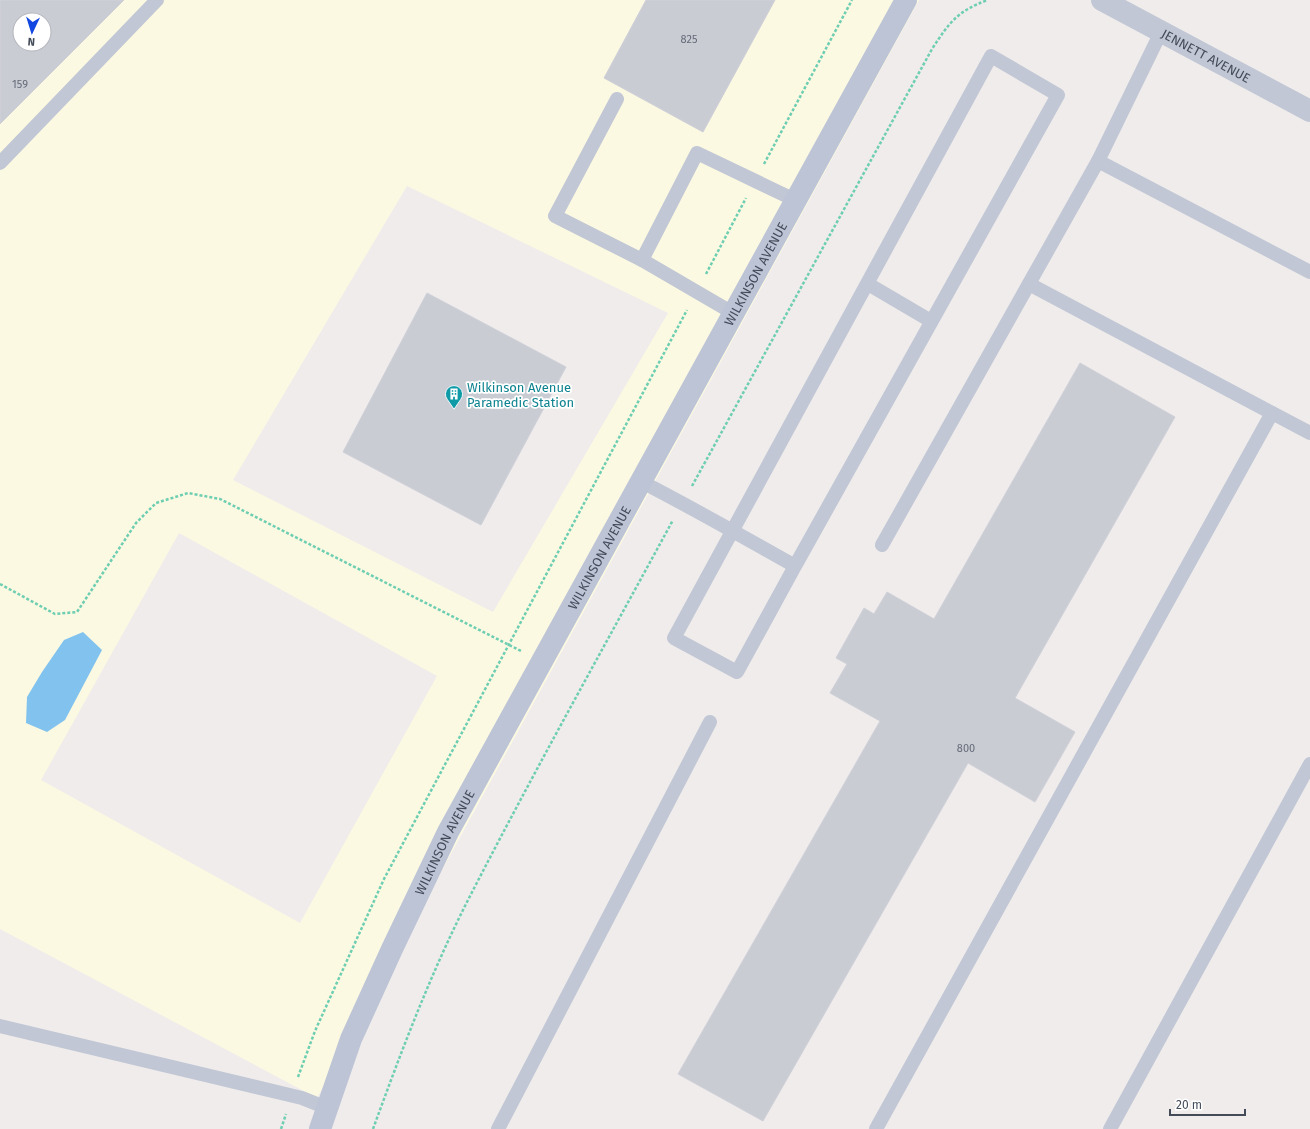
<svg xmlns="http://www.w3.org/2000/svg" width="1310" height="1129" font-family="'Fira Sans',sans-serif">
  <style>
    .commercial { fill: #fcf9e2; fill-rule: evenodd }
    .water { fill: #81c3ee }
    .building { fill: #caccd4; stroke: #cfd0d8; fill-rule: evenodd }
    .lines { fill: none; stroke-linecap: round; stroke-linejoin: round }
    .path { stroke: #6eceb1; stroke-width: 2.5; stroke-dasharray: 3 2; stroke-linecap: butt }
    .lane { stroke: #c1c7d4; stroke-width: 14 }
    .street { stroke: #c1c7d4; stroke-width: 22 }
    .secondary { stroke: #bdc4d6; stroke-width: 22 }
    .labels { text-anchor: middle; stroke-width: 3.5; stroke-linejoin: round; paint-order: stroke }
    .number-label { font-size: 11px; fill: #656b78 }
    .street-label { font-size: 13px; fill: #434b59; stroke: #fff }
    .culture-label { font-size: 13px; fill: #0d838f; stroke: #fff; text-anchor: start }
  </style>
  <rect width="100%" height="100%" fill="#efeceb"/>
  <path class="commercial" d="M0,0h919l-602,1098 -317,-169zM20,20h24v24h-24zM407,186l261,127 -175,299 -260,-132zM179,533l258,143 -137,247 -259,-143z"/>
  <path class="water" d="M83,632l19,18 -37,70 -18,12 -21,-9 1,-26 15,-25 22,-32z"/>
  <g class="building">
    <path d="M0,0h124l-124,124zM20,20h24v24h-24z"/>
    <path d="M646,0h129l-72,132 -99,-54z"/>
    <path d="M427,293l139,74 -85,158 -138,-73z"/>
    <path d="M1080,363l95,54 -160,281 60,34 -40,70 -67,-39 -205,358 -85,-47 202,-353 -50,-28 17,-29 -11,-6 28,-50 10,6 13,-22 47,27z"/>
  </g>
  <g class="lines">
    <g class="path">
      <path d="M764,164l88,-164"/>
      <path d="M706,274l40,-76"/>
      <path d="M692,486l240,-437c17,-26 25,-38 56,-49"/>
      <path d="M0,584l55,30 22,-2 59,-89 20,-20 32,-10 32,6 301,152"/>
      <path d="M298,1077l17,-46 69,-152 303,-569"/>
      <path d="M281,1129l5,-15"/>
      <path d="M373,1129c28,-77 57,-154 94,-227 66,-129 137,-255 206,-382"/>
    </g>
    <g class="lane">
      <path d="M1161,32l-63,129 212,111"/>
      <path d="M617,99l-62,117 87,44"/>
      <path d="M0,163l157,-163"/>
      <path d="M868,284l63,37"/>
      <path d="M733,313l-91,-53 55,-107 98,47"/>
      <path d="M1272,413l38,20"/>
      <path d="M640,481c53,27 103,56 155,85l-58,106 -63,-34c105,-194 212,-388 317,-582l67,39 -263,471"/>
      <path d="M882,545l216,-384"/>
      <path d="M0,1026l302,72 25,10"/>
      <path d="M498,1129l212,-407"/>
      <path d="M876,1129l396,-716 -243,-129"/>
      <path d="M1110,1129l200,-365"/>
    </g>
    <path class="street" id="s1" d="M1102,0l208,111"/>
    <path class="secondary" id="s2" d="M320,1129l31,-90 41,-90 56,-117 458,-832"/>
  </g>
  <defs>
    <g id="building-pin" transform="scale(0.9)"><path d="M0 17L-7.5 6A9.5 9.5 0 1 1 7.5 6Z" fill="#0f9aa8" stroke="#fff"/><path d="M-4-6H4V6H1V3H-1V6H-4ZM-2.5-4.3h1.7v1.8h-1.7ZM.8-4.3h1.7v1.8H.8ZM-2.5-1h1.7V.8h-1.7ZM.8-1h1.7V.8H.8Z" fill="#fff"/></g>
  </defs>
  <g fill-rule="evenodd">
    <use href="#building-pin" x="454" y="394"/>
  </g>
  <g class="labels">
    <g class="number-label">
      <text x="689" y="43">825</text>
      <text x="20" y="88">159</text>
      <text x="966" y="752">800</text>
    </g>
    <g class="street-label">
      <text dy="5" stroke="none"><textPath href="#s1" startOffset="118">JENNETT AVENUE</textPath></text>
      <text dy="5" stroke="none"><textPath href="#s2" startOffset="961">WILKINSON AVENUE</textPath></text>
      <text dy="5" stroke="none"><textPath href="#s2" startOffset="637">WILKINSON AVENUE</textPath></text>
      <text dy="5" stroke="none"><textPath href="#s2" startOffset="313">WILKINSON AVENUE</textPath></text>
    </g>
    <g class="culture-label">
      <text x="467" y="392">Wilkinson Avenue<tspan x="467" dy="15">Paramedic Station</tspan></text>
    </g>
  </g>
  <g transform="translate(32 32) rotate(184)"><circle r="19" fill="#ffffff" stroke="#b4b7bd"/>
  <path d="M0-3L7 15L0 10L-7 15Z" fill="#1246e1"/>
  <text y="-6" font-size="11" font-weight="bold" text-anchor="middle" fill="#434b59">N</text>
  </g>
  <path d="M1170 1109v6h75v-6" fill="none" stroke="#434b59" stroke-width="2"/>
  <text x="1176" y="1109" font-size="12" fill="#434b59" stroke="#ffffff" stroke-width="3" paint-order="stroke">20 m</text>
</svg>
